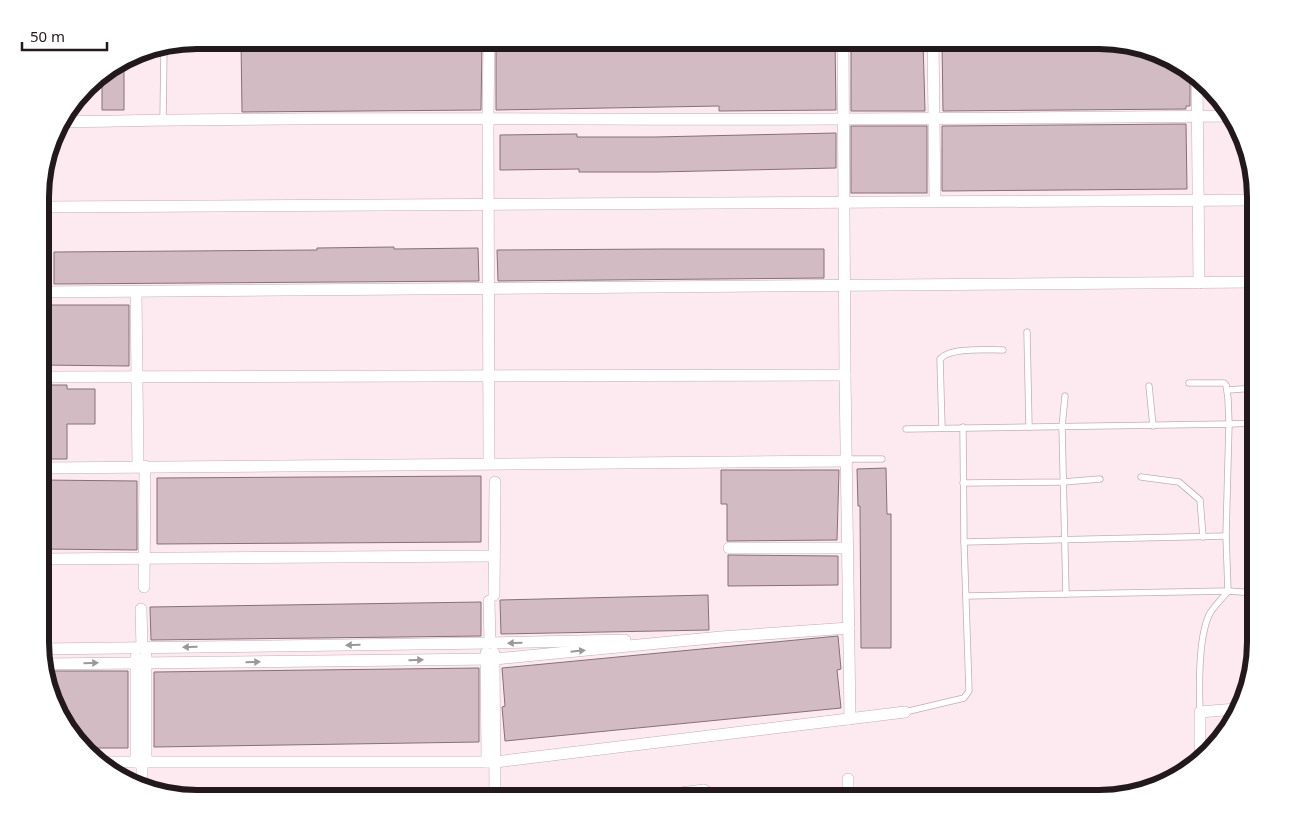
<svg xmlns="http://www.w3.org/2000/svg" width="1296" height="839" font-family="'Noto Sans',sans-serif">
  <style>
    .building { fill: #d3bbc3; stroke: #867078 }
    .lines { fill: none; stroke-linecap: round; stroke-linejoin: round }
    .service-casing { stroke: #c4adb4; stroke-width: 7 }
    .minor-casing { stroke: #c4adb4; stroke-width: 12 }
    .service { stroke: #fff; stroke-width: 5.5 }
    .minor { stroke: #fff; stroke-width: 11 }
    .oneway { fill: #9c9899 }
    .rim { fill: none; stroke: #22191c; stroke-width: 6 }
  </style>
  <rect width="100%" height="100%" fill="#fde9f0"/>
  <g class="building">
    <path d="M241,40h241l-1,70 -239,2z"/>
    <path d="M496,40h217v2l122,-1 1,69 -117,1v-5l-223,4z"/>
    <path d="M923,41l2,70h-74v-68z"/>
    <path d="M1104,41l36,4 46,21 5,6 -1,6v28h-4v3l-243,2 -1,-69z"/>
    <path d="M124,60v50h-22v-36z"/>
    <path d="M1186,124l1,65 -245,2v-65z"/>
    <rect x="851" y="126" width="76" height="67"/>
    <path d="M836,133v35l-178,4h-79v-3l-79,1v-35l77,-1v3h78z"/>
    <path d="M394,247v2l84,-1 1,33 -425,3v-32l263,-2v-2z"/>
    <path d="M667,249h157v29l-326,3 -1,-31z"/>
    <path d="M41,305h88v61l-88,-1z"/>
    <path d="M41,385h26v4h28v35h-28v35h-26z"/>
    <path d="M886,468l1,46h4v134h-30l-1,-142h-2l-1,-37z"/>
    <path d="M721,470h118l-2,70 -110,1v-37h-6z"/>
    <path d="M481,476v66l-324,2v-66z"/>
    <path d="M41,480l96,1v69l-96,-1z"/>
    <path d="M728,555l110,1v29l-110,1z"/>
    <path d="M708,595l1,35 -208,4 -1,-34z"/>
    <path d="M481,602v34l-330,4 -1,-33z"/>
    <path d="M838,636l3,33 -4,1 4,38 -336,33 -3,-34 3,-1 -3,-38z"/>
    <path d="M479,668v74l-325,5v-75z"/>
    <path d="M45,671h83v77h-43l-19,-19z"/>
  </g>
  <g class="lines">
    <g class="service-casing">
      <g id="service">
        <path d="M79,97h6l-1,-6"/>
        <path d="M163,120l1,-73"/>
        <path d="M1027,332l2,95"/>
        <path d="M1189,383h35l2,2 2,13 1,26 27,-1"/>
        <path d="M1149,386l4,40"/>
        <path d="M1228,390l28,-2"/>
        <path d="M1065,396l-3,31 4,167"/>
        <path d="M942,428l-2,-69c10,-12 47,-9 63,-9"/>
        <path d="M906,429l323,-5 -3,112 2,55c-6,8 -15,16 -19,24 -11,24 -10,70 -9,97"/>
        <path d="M846,459h36"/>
        <path d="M1141,477l38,5 21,18 3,37"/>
        <path d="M963,483l100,-1 37,-3"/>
        <path d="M964,542l262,-6"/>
        <path d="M966,596l262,-5 28,2"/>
        <path d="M905,712l59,-14 5,-7 -5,-149 -1,-115"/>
      </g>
    </g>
    <g class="minor-casing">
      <g id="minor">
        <path d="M489,40l-1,78 1,345"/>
        <path d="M843,40l2,335 5,344"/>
        <path d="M933,40l2,161"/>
        <path d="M1197,78l2,205"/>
        <path d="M60,122c262,-6 523,-2 784,-3 129,0 259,-2 388,-3"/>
        <path d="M41,207l1215,-7"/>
        <path d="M41,292l1215,-10"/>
        <path d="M136,292l2,174"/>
        <path d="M41,377l804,-2"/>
        <path d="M41,468l806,-7"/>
        <path d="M729,548h119"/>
        <path d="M41,559l453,-3"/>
        <path d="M144,587l1,-121"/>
        <path d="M494,595l1,-113"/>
        <path d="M489,601l1,42"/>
        <path d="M141,609l1,39"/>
        <path d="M41,649l449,-6 135,-3"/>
        <path d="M486,653l1,109"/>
        <path d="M494,653l1,146"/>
        <path d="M146,656v106"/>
        <path d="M136,657v105"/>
        <path d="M42,664l453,-5 226,-22 128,-9"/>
        <path d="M1200,757v-45l36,-3"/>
        <path d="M99,762h396l410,-50"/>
        <path d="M142,787v-25"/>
        <path d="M635,799l69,-9 6,4 2,5"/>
        <path d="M848,799v-20"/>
      </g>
    </g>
    <use href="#service" class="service"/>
    <use href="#minor" class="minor"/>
  </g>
  <defs><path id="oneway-solid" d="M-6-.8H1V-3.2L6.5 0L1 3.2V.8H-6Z" transform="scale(1.25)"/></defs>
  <g class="oneway">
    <use href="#oneway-solid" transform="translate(515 643) rotate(178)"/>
    <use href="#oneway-solid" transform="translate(353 645) rotate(179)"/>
    <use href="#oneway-solid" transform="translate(190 647) rotate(179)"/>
    <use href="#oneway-solid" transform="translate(578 651) rotate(-6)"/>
    <use href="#oneway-solid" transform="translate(416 660) rotate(-1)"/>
    <use href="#oneway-solid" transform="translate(253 662) rotate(-1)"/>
    <use href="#oneway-solid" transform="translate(91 663) rotate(-1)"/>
  </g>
  <path d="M0 0H1296V839H0ZM197 49H1099A148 148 0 0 1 1247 197V642A148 148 0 0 1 1099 790H197A148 148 0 0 1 49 642V197A148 148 0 0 1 197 49Z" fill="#fff" fill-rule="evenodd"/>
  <path class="rim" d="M197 49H1099A148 148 0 0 1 1247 197V642A148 148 0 0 1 1099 790H197A148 148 0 0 1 49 642V197A148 148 0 0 1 197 49Z"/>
  <path d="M22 42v8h85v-8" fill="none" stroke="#22191c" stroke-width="2.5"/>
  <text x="30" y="42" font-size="15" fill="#22191c" stroke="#ffffff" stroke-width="4" paint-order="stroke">50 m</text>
</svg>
